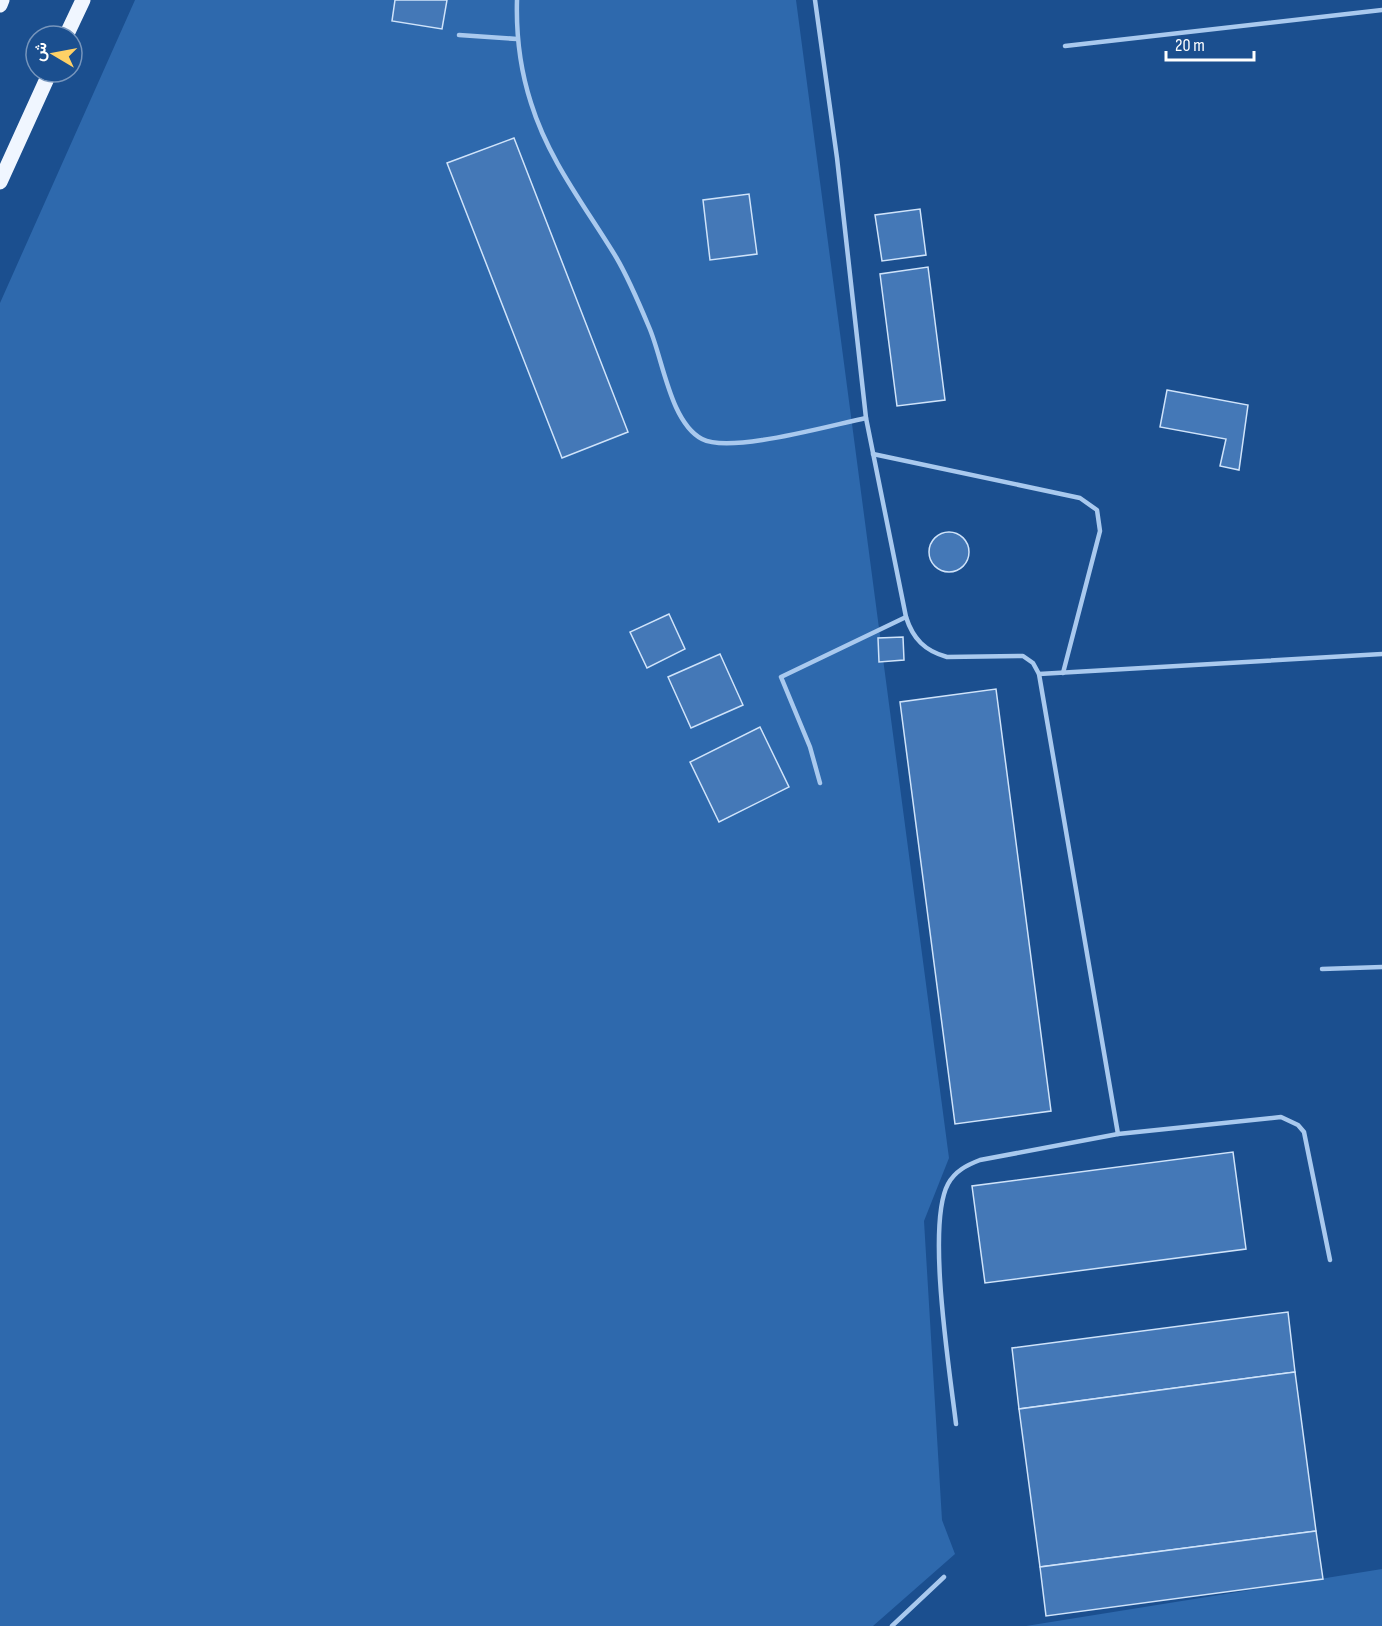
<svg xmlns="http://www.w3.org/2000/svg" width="1382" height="1626" font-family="'Sofia Sans Condensed',Vazirmatn,sans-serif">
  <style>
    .green { fill: #2e69ad }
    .building { fill: #4478b7; stroke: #cfe3fa; stroke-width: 1.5 }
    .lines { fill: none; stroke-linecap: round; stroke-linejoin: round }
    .service { stroke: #a9c9ee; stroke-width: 4.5 }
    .primary { stroke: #f0f6ff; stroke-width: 15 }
  </style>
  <rect width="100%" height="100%" fill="#1b4f8f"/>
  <g class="green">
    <path d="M135,0h661l153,1158 -25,63 18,299 13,34 -82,72h-873v-1323z"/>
    <path d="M1382,1569v57h-356z"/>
  </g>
  <g class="building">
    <path d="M395,0h52l-5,29 -50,-8z"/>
    <path d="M514,138l114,294 -66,26 -115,-295z"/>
    <path d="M749,194l8,60 -47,6 -7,-60z"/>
    <path d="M920,209l6,46 -44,6 -7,-46z"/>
    <path d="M928,267l17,133 -48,6 -17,-132z"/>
    <path d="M1167,390l81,15 -9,65 -19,-4 6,-27 -66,-12z"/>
    <circle cx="949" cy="552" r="20"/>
    <path d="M669,614l16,35 -38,19 -17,-36z"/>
    <path d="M903,637l1,23 -25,2 -1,-24z"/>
    <path d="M720,654l23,51 -52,23 -23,-51z"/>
    <path d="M996,689l55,422 -96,13 -55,-422z"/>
    <path d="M760,727l29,60 -70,35 -29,-60z"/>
    <path d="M1233,1152l13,97 -261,34 -13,-97z"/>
    <path d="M1288,1312l7,60 -276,37 -7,-61z"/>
    <path d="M1295,1372l21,159 -276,36 -21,-158z"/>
    <path d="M1316,1531l7,48 -277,37 -6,-49z"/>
  </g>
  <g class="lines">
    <g class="service">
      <path d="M517,0c-1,35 3,69 14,103 18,58 54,103 85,154 13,22 23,46 33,70 14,32 21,95 53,112 28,15 129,-14 164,-21"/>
      <path d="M815,0l22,158 29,260 40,199c7,22 19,34 41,40l76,-1 10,7 6,11 79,460"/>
      <path d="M459,35l58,4"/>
      <path d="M1065,46l317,-36"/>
      <path d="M873,454l207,44 17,12 3,21 -37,142"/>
      <path d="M1039,674l343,-20"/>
      <path d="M820,783l-10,-36 -29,-70 125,-60"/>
      <path d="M1322,969l60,-2"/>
      <path d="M956,1424c-6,-51 -30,-199 -8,-240 7,-13 19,-19 32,-24l138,-26 163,-17 17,8 6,7 26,128"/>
      <path d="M892,1626l52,-49"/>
    </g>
    <g class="primary">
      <path d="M0,5l2,-5"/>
      <path d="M66,36l17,-36"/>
      <path d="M0,182l50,-110"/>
    </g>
  </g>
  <g transform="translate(54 54) rotate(280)"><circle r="28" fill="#1b4f8f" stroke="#7695bc" stroke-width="1.5"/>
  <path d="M0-4.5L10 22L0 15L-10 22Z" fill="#ffd166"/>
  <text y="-9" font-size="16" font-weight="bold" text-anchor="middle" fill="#ffffff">ش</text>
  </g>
  <path d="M1166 51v9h88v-9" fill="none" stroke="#ffffff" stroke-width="3"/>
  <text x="1175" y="51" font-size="18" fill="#ffffff" stroke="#1b4f8f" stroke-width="4.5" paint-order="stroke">20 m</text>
</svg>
